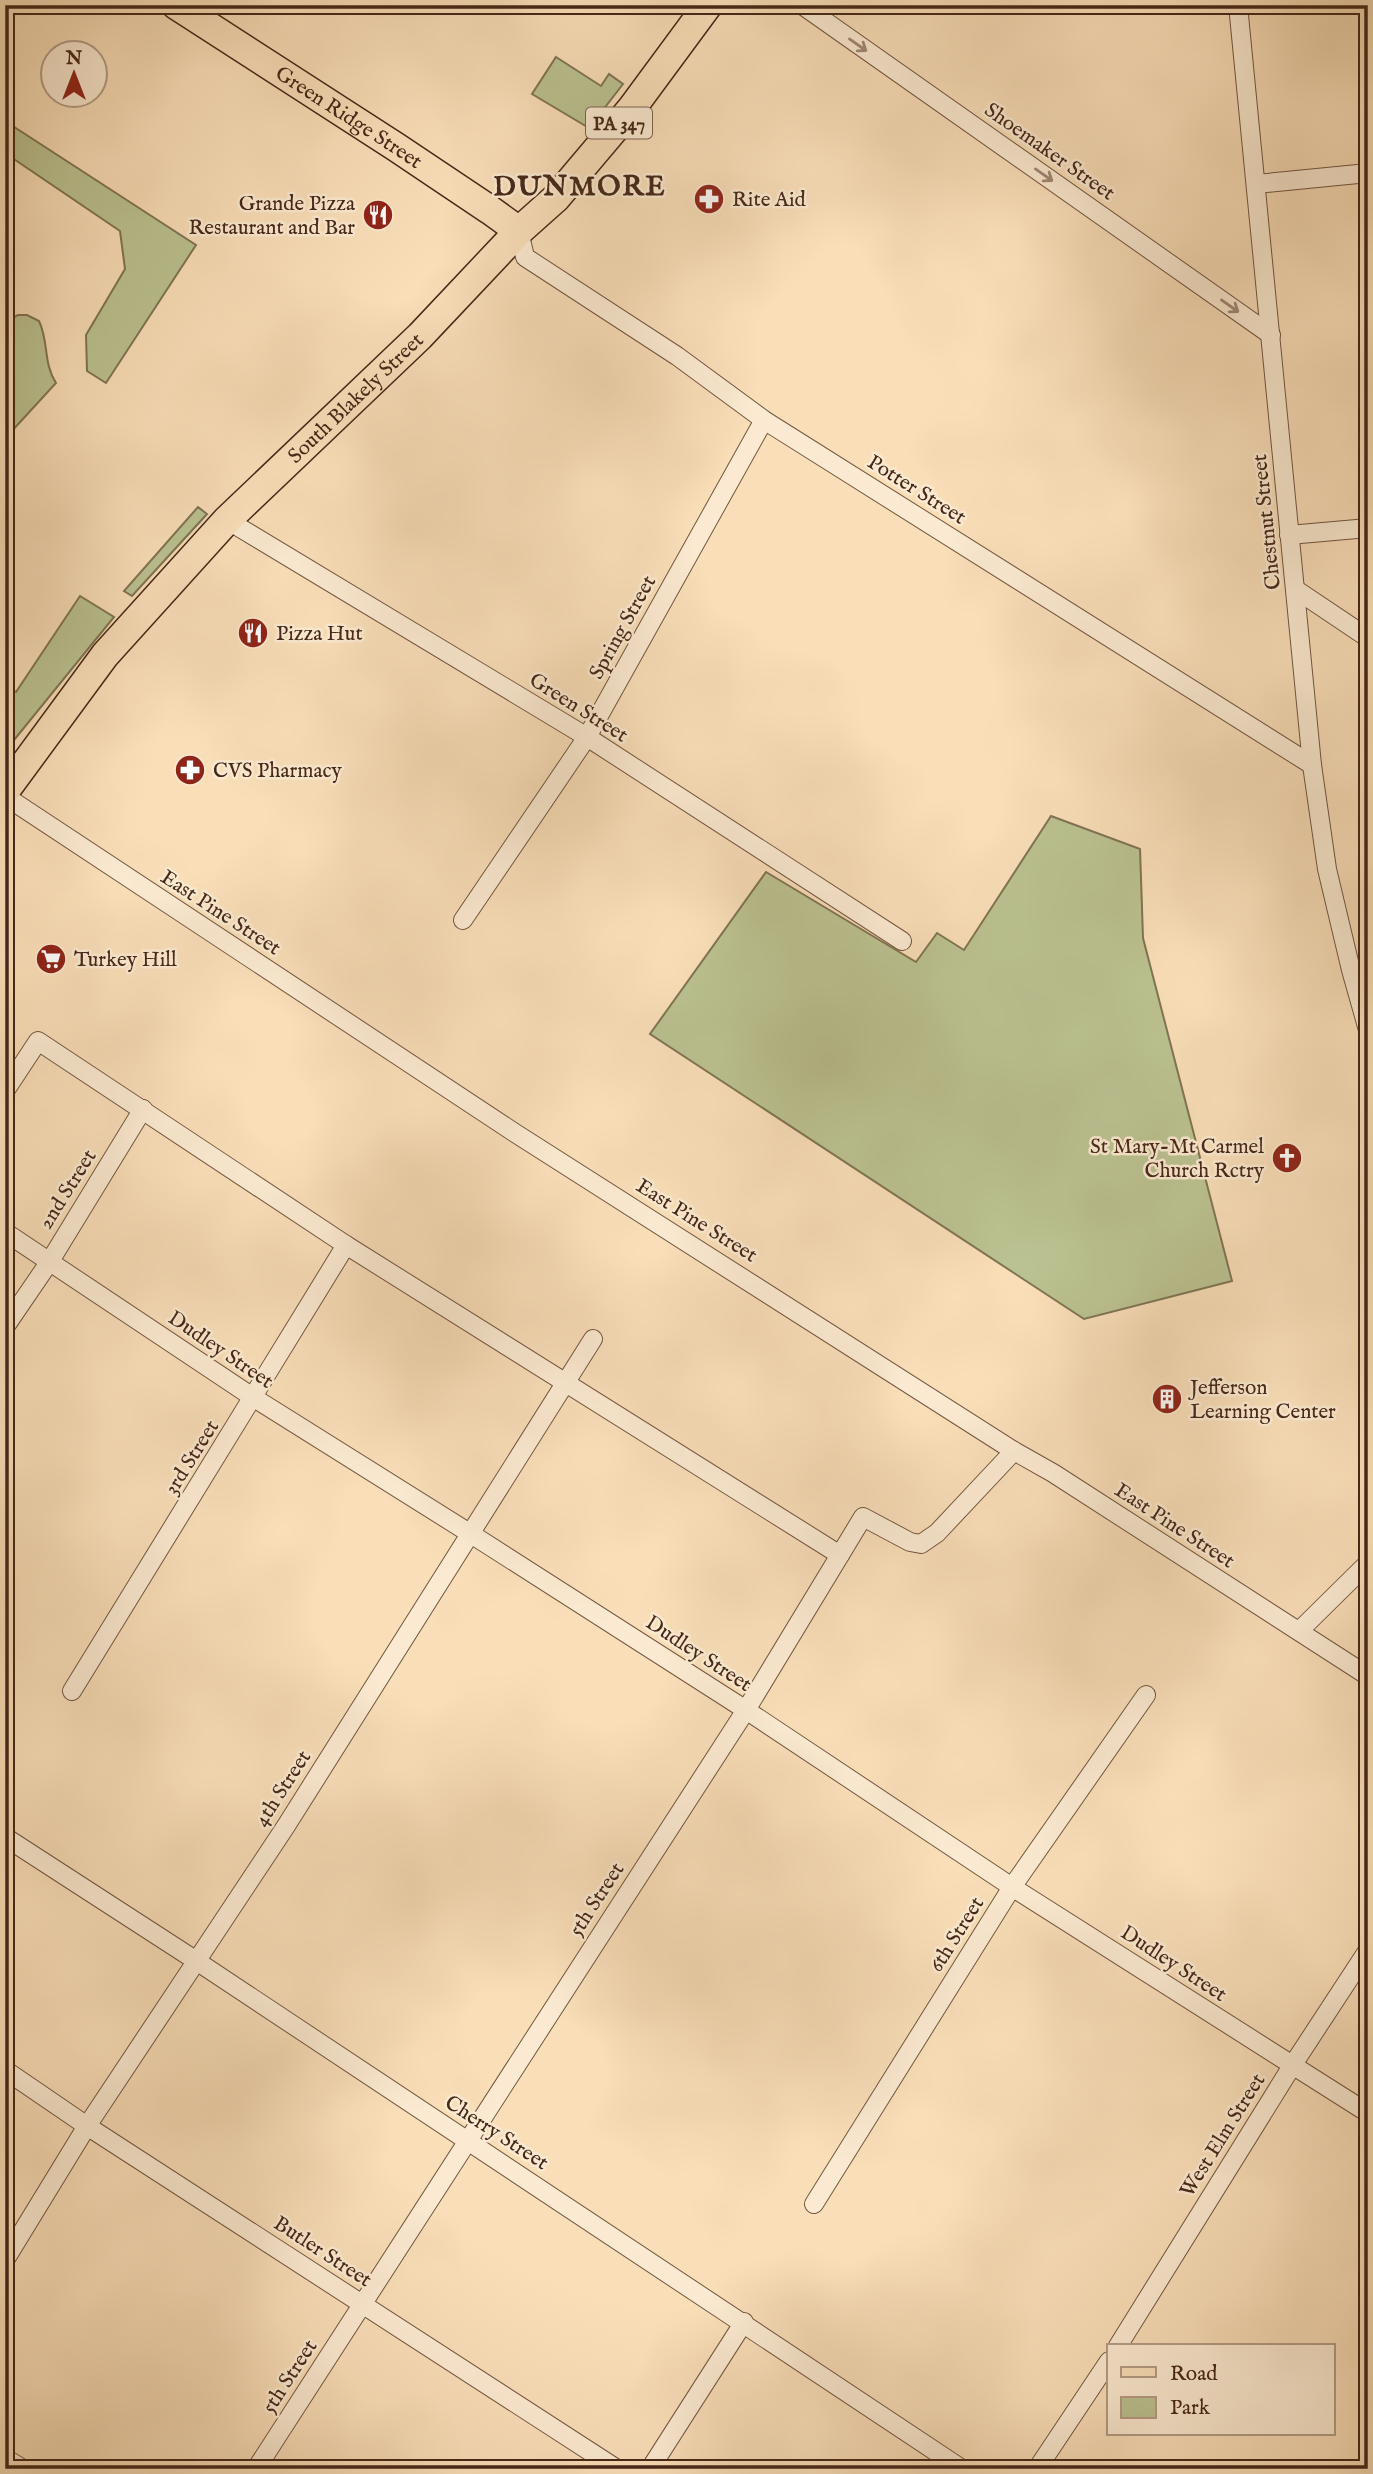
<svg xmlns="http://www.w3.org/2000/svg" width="1373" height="2474" font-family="'IM FELL English',serif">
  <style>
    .green { fill: #bbc291; stroke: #807454; stroke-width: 2 }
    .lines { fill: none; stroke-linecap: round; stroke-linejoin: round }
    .minor-casing { stroke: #735540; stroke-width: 20 }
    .primary-casing { stroke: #462718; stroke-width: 31 }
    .minor { stroke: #fbead1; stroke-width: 18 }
    .primary { stroke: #f9deb8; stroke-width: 28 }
    .oneway { stroke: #a08874 }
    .labels { text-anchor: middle; stroke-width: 5; stroke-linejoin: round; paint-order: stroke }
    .shield { fill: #fbead1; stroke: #7c6250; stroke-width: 2 }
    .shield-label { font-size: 19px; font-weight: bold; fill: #462718 }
    .street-label { font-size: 21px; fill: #462718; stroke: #fbead1 }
    .poi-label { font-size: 21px; fill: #462718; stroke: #fbead1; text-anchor: start }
    .district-label { font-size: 28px; font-weight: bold; letter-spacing: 2px; fill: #462718; stroke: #fbead1 }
  </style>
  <rect width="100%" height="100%" fill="#f9deb8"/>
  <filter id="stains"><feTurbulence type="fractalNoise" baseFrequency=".00286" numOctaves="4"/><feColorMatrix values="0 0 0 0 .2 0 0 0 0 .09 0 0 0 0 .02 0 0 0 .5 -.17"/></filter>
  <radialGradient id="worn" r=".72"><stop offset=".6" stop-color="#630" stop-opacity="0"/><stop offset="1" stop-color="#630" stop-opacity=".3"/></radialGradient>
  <g class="green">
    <path d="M556,57l45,29 8,-12 14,10 -34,44 -57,-34z"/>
    <path d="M5,121l191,124 -90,138 -19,-12 -1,-36 39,-66 -5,-38 -115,-78z"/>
    <path d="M18,315h9l12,6c10,21 4,42 17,62l-45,49 -4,-8c4,-14 12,-24 -2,-35v-62l7,-9z"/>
    <path d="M198,507l9,7 -75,82 -8,-5z"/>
    <path d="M80,596l34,21 -104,128 -5,-2v-56l11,5z"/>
    <path d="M1051,816l89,33 3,89 89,343 -148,38 -434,-285 116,-162 150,90 21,-29 27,17z"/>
  </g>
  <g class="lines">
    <g class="minor-casing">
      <g id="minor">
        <path d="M802,5l469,330"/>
        <path d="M1238,5l74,760 15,104 24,101 17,60"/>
        <path d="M1256,184l112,-11"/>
        <path d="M519,231l6,26 152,99 87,64 548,345"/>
        <path d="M227,520l360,217 315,204"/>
        <path d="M1289,535l79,-7"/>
        <path d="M1295,589l73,49"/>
        <path d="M5,796l510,337 499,318 39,22 315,203"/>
        <path d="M463,920l124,-183 177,-317"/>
        <path d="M5,1091l33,-50 308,204 494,310"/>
        <path d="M5,1232l249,166 217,136 275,176 266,177 356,226"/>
        <path d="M5,1327l45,-66 93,-152"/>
        <path d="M1299,1631l69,-68"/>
        <path d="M72,1691l274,-446"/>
        <path d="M5,1837l190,123 767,509"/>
        <path d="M5,2070l82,56 530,343"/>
        <path d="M814,2204l198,-317 134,-192"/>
        <path d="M5,2260l82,-134 199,-300 307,-487"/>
        <path d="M1118,2346l174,-280 76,-116"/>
        <path d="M5,2458l18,11"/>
        <path d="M256,2469l490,-759 117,-193 47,25 11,2 16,-11 77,-82"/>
        <path d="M650,2469l94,-147"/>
        <path d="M1037,2469l72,-108"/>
      </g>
    </g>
    <g class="primary-casing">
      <g id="primary">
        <path id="s1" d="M176,5l220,142 94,63 29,21"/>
        <path id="s2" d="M5,791l100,-136 122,-135 193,-184 99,-105 37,-33 76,-90 76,-103"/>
      </g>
    </g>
    <use href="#minor" class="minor"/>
    <use href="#primary" class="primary"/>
  </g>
  <defs><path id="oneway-shaft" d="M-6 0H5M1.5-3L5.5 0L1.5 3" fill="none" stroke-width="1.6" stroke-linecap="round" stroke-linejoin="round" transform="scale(1.75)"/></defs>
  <g class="oneway">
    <use href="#oneway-shaft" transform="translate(858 45) rotate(35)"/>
    <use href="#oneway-shaft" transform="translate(1044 175) rotate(35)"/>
    <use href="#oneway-shaft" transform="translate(1230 306) rotate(35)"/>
  </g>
  <defs>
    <g id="pharmacy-disc" transform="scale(1.575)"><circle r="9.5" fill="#8f2418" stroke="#fbead1"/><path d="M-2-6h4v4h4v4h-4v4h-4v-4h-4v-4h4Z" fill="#fff"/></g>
    <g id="restaurant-disc" transform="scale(1.575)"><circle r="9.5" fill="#8f2418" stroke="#fbead1"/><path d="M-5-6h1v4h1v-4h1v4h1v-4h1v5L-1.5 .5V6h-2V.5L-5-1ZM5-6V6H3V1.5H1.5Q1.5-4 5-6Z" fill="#fff"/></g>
    <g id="supermarket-disc" transform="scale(1.575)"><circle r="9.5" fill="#8f2418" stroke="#fbead1"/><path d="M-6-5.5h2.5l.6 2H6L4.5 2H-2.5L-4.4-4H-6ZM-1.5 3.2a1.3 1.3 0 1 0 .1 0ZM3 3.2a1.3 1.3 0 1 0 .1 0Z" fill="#fff"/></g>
    <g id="church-disc" transform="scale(1.575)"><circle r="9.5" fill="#8f2418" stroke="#fbead1"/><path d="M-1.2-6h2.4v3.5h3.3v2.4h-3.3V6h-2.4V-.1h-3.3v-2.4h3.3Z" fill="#fff"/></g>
    <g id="building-disc" transform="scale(1.575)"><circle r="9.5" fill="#8f2418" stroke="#fbead1"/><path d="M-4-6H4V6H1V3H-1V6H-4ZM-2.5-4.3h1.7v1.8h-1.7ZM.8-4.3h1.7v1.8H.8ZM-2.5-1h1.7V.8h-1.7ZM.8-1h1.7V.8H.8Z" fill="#fff"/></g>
  </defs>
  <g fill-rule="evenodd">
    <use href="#pharmacy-disc" x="709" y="199"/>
    <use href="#restaurant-disc" x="378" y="215"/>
    <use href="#restaurant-disc" x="253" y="633"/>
    <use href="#pharmacy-disc" x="190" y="770"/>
    <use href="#supermarket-disc" x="51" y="959"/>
    <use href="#church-disc" x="1287" y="1158"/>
    <use href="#building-disc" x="1167" y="1399"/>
  </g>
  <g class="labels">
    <rect class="shield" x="586" y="107.5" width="66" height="31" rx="5"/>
    <g class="shield-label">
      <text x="619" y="130">PA 347</text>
    </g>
    <g class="street-label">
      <text dy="7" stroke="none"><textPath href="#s1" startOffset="206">Green Ridge Street</textPath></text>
      <text transform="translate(1050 151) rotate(35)" y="7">Shoemaker Street</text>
      <text dy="7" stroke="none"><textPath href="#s2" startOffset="528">South Blakely Street</textPath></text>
      <text transform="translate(917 489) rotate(32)" y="7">Potter Street</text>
      <text transform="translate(1266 522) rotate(-96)" y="7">Chestnut Street</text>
      <text transform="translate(622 627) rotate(-61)" y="7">Spring Street</text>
      <text transform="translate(579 707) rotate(32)" y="7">Green Street</text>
      <text transform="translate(221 912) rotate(33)" y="7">East Pine Street</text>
      <text transform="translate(67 1189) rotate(-58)" y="7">2nd Street</text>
      <text transform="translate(697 1220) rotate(32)" y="7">East Pine Street</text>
      <text transform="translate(221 1349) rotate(34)" y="7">Dudley Street</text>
      <text transform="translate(191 1457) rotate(-58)" y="7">3rd Street</text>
      <text transform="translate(1175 1525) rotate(33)" y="7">East Pine Street</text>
      <text transform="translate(699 1653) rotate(33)" y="7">Dudley Street</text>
      <text transform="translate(282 1788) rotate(-57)" y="7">4th Street</text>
      <text transform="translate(596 1899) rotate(-57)" y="7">5th Street</text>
      <text transform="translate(956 1934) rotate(-58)" y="7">6th Street</text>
      <text transform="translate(1174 1963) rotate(33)" y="7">Dudley Street</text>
      <text transform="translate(497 2132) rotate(33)" y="7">Cherry Street</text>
      <text transform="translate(1222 2135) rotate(-58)" y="7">West Elm Street</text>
      <text transform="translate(323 2251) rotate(33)" y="7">Butler Street</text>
      <text transform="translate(289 2376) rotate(-57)" y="7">5th Street</text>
    </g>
    <g class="poi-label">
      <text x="732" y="206">Rite Aid</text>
      <text x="355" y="210" text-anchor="end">Grande Pizza<tspan x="355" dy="24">Restaurant and Bar</tspan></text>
      <text x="276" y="640">Pizza Hut</text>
      <text x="213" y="777">CVS Pharmacy</text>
      <text x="74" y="966">Turkey Hill</text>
      <text x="1264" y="1153" text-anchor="end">St Mary-Mt Carmel<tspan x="1264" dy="24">Church Rctry</tspan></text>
      <text x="1190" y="1394">Jefferson<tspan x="1190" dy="24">Learning Center</tspan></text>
    </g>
    <g class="district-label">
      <text x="580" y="195">DUNMORE</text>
    </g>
  </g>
  <rect width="1373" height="2474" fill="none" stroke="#f9deb8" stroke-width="28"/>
  <rect x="7" y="7" width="1359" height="2460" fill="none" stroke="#462718" stroke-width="3.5"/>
  <rect x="14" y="14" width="1345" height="2446" fill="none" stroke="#462718" stroke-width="2"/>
  <rect x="1107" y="2344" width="228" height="91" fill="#fbead1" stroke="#b39c87" stroke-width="2"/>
  <rect x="1121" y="2367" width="35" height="10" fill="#f9deb8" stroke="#b39c87" stroke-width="2"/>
  <text x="1170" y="2380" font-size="21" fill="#462718">Road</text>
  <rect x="1121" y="2397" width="35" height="21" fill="#bbc291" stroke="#b39c87" stroke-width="2"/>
  <text x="1170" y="2414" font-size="21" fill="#462718">Park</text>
  <g transform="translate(74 74)"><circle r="33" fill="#fbead1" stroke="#b39c87" stroke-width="2"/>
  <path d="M0-5L12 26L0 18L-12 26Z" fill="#8f2418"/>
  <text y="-10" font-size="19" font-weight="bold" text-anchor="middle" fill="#462718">N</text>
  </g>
  <rect width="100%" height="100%" filter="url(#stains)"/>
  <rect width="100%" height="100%" fill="url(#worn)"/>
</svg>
